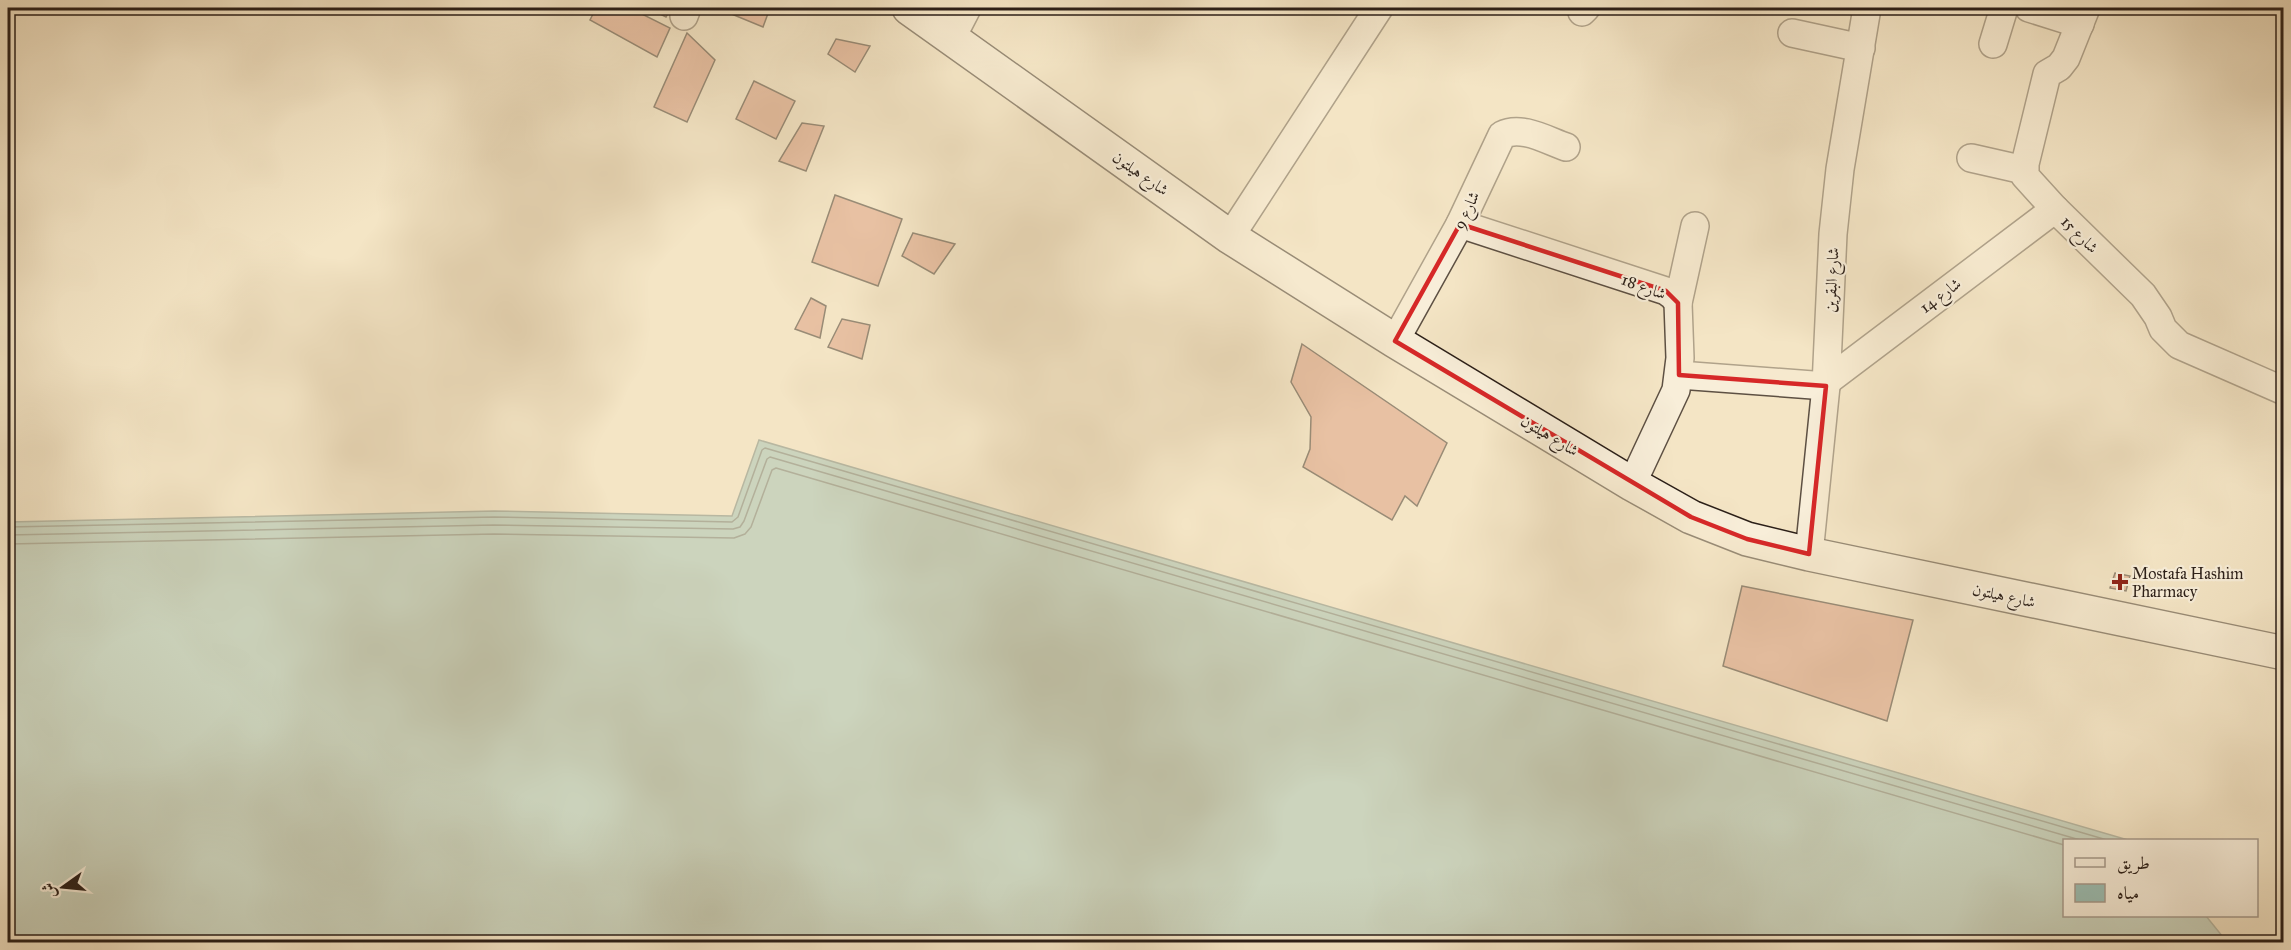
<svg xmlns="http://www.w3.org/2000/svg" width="2291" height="950" font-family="'IM FELL Great Primer',Amiri,serif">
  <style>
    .water { fill: #9cbfb4; stroke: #6f7f76; stroke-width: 1.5 }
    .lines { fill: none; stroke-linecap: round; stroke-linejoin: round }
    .shore { stroke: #646f66; stroke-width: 1.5 }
    .building { fill: #da957a; stroke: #2b1f18; stroke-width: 1.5 }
    .street-casing { stroke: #5d5043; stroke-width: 30 }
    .secondary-casing { stroke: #2b1f18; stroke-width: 36 }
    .street { stroke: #f8eed9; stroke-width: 27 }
    .secondary { stroke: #f8eed9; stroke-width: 33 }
    .marked { fill: none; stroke: #d62828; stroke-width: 4.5; stroke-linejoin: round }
    .poi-dot { fill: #8f2418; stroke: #f8eed9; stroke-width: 2 }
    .labels { text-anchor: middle; stroke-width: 4.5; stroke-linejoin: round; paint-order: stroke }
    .street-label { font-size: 16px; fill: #2b1f18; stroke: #f8eed9 }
    .poi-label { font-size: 16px; fill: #2b1f18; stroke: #f8eed9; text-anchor: start }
  </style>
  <rect width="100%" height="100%" fill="#f4e5c5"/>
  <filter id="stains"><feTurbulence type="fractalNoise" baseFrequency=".00333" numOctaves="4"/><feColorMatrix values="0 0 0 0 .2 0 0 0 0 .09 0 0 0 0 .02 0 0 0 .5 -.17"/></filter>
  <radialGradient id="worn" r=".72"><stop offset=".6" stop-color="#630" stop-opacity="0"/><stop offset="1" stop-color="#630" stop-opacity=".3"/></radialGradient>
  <path class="water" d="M759,440l1369,400h-64v76h142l21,26h-2219v-420l486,-11 238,5z"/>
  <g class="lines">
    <g class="shore">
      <path d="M8,527l486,-10 238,5 6,-5 24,-67 3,-2 1342,392"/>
      <path d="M8,535l486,-10 239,4 7,-2 4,-6 23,-62 3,-2 1310,383"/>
      <path d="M8,544l486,-10 240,4 11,-4 6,-7 21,-57 4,-2 1288,377"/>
    </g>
  </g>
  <g class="building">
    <path d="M596,8h34l40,20 -13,29 -67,-37z"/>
    <path d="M648,8h23l-5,9z"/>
    <path d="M717,8h53l-7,19z"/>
    <path d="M687,33l28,27 -28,62 -33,-15z"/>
    <path d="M836,39l34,7 -15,26 -27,-18z"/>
    <path d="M754,81l41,20 -19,38 -40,-20z"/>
    <path d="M802,123l22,3 -18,45 -27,-10z"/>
    <path d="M835,195l67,24 -24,67 -66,-24z"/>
    <path d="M913,233l42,11 -21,30 -32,-18z"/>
    <path d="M811,298l15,8 -6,32 -25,-9z"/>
    <path d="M842,319l28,6 -8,34 -34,-12z"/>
    <path d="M1302,344l145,99 -30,63 -12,-10 -13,24 -89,-53 7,-18 1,-32 -20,-35z"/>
    <path d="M2115,573l15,3 -4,15 -16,-3z"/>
    <path d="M1742,586l171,34 -26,101 -164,-55z"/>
  </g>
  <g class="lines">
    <g class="street-casing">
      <g id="street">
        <path d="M2029,8l51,16"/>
        <path d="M2086,8l-20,50 -7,9 -12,7 -22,90v12l30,33 88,86 15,22 5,12 16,16 105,46"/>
        <path d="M1582,12l4,-4"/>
        <path d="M684,16l3,-8"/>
        <path d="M1792,33l69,15"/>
        <path d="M951,39l16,-31"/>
        <path d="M1993,44l11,-36"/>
        <path d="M1971,158l53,12"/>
        <path d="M1460,224l206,67 7,5 5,7 2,55 -4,32 -44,94"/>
        <path d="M1230,237l149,-229"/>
        <path d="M1678,303l17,-77"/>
        <path d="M1395,341l65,-117 42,-89c19,-10 44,5 64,12"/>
        <path d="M1679,375l147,11"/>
        <path d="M1826,382l229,-173"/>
        <path d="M1809,554l17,-168 7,-152 7,-65 27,-161"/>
      </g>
    </g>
    <g class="secondary-casing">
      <path id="secondary" d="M909,8l321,229 165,104 237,143 59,33 56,22 62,15 475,99"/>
    </g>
    <use href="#street" class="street"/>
    <use href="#secondary" class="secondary"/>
  </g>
  <path d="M0 0H2291V950H0ZM1460,224l206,67 12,12 1,72 147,11 -17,168 -62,-15 -56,-22 -296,-176z" fill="#f4e5c5" fill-opacity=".55" fill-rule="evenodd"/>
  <path class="marked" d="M1460,224l206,67 12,12 1,72 147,11 -17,168 -62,-15 -56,-22 -296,-176z"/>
  <path class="poi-dot" d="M2117 573h6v6h6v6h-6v6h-6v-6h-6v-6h6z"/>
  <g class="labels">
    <g class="street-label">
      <text transform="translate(1141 173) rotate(35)" y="6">شارع هيلتون</text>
      <text transform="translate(1466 210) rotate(-65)" y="6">شارع 9</text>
      <text transform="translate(2080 234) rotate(45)" y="6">شارع 15</text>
      <text transform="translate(1831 280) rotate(-87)" y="6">شارع البقرين</text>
      <text transform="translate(1644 286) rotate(20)" y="6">شارع 18</text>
      <text transform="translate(1940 295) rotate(-37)" y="6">شارع 14</text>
      <text transform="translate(1550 435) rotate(31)" y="6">شارع هيلتون</text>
      <text transform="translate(2004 595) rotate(12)" y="6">شارع هيلتون</text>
    </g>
    <g class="poi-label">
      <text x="2132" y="579">Mostafa Hashim<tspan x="2132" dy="18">Pharmacy</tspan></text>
    </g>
  </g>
  <rect width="2291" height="950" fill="none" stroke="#f4e5c5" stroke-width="30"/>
  <rect x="9" y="9" width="2273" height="932" fill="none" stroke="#2b1f18" stroke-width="3"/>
  <rect x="15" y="15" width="2261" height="920" fill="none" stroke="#2b1f18" stroke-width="1.5"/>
  <rect x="2063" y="839" width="195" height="78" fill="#f8eed9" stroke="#a69b8c" stroke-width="1.5"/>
  <rect x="2075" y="858" width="30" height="9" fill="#f8eed9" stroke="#a69b8c" stroke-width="1.5"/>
  <text x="2117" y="869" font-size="18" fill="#2b1f18">طريق</text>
  <rect x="2075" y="884" width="30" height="18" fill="#9cbfb4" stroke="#a69b8c" stroke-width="1.5"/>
  <text x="2117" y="899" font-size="18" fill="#2b1f18">مياه</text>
  <g transform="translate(63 887) rotate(255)" stroke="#f8eed9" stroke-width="4.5" paint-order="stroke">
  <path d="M0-4.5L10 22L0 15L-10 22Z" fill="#2b1f18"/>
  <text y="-9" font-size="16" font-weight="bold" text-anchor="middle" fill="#2b1f18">ش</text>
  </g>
  <rect width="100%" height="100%" filter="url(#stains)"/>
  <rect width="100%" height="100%" fill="url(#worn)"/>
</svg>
